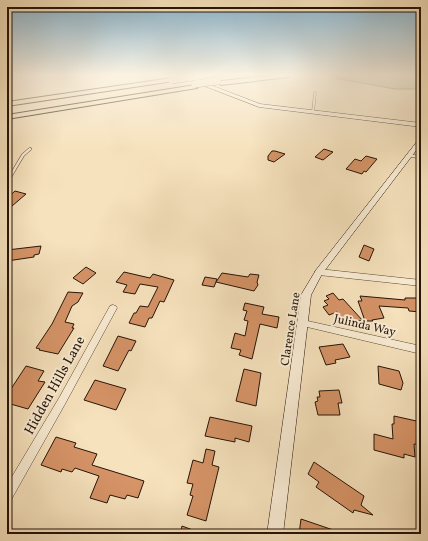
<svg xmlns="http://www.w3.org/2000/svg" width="428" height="541" font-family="Vollkorn,serif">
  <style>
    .green { fill: #b9c493; stroke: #6f6c4e }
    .building { fill: #d69467; stroke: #251408 }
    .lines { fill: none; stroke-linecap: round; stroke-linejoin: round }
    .lane-far1-casing { stroke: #594835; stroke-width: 3 }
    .lane-casing { stroke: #594835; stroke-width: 3.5 }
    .street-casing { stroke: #594835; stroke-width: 1 }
    .secondary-casing { stroke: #251408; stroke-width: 1 }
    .highway-casing { stroke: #251408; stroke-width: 2 }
    .lane-far1 { stroke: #f9ecd4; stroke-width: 2 }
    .lane { stroke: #f9ecd4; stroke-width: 2.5 }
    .street { fill: #f9ecd4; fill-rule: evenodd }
    .secondary { fill: #f9ecd4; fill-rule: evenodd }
    .highway { fill: #f6e2bd; fill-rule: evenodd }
    .highway-bridge-casing { stroke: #251408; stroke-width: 8; stroke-linecap: butt }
    .highway-bridge { stroke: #f6e2bd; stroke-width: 7 }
    .labels { text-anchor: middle; stroke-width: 4; stroke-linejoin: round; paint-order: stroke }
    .street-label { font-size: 12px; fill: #251408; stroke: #f9ecd4 }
    .near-street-label { font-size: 14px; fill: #251408; stroke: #f9ecd4 }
  </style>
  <rect width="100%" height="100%" fill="#f6e2bd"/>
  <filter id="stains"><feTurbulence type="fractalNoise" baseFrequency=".005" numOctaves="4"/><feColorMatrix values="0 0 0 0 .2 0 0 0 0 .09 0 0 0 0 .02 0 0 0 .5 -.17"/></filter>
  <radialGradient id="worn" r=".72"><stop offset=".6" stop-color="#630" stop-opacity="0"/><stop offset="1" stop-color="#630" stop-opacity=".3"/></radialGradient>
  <path class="green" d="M334,75h87v14h-26l-60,-11z"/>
  <g class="building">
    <path d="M324,149l9,3 -10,8 -8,-3z"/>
    <path d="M272,151h3l10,3 -11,8 -6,-2v-4z"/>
    <path d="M366,156l11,3 -11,13 -2,-1 -2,3 -16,-5 9,-10 6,2z"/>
    <path d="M15,191l11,3 -14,12 -5,-1v-7z"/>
    <path d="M364,245l10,4 -5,12 -10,-4z"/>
    <path d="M41,246l-2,8 -5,1v2l-27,4v-11z"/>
    <path d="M86,267l10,6 -13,11 -10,-6z"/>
    <path d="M124,272l26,6 3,-4 21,6 -10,22 -4,-1 -8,17h-3l-4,9 -16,-4 5,-10h2l4,-7 8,1 10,-20 -18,-3 -5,10 -12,-2 4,-7 -11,-3z"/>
    <path d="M222,273l26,4 2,-3 9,1 -2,7 1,3 -4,6 -38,-9z"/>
    <path d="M205,277l12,2 -3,8 -12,-2z"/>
    <path d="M68,292l15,1 -5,9 -6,4 -7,16 9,2 -2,4h2l-16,26 -19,-4 1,-1 -4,-1 16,-24z"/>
    <path d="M333,293l6,7 4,-1 20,22 -25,-1 -1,-8 -8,3 -6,-8 5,-2 -4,-4 5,-2 -3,-3z"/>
    <path d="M360,296l45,4v-2h16v14l-12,-1 -1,-3 -29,-2 5,12 -12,2 1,1h-8l-7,-20h4z"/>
    <path d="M245,303l19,4 -2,7 17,3 -2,11 -17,-4 -8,35 -13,-4 2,-5 -10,-2 4,-15 10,3 3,-15 -4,-1 3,-9 -4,-1z"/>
    <path d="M118,336l18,5 -5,10 -2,-1 -11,21 -15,-5z"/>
    <path d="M343,344l7,13 -15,3 1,3 -10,2 -7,-18z"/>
    <path d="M26,366l18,5 -6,10 7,1 -17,27 -21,-6v-8z"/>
    <path d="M378,366l21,5 4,12 -2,7 -22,-6z"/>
    <path d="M244,369l17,4 -5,33 -20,-5z"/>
    <path d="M95,380l31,9 -10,21 -32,-10z"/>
    <path d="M339,390l3,13h-4l2,12h-22l-3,-13 3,-1 -1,-4h3l-1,-6z"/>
    <path d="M394,416l27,6v23l-7,-1 1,13 -11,-3v4l-30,-8v-16l19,5 -1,-15h2z"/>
    <path d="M210,417l42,9 -3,16 -14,-4v4l-30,-6z"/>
    <path d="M56,437l20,6 -2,4 23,7 -5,11 52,16 -6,17 -11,-3 -2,4 -15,-4 -3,8 -17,-5 9,-22 -24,-8 -3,4 -10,-3 -1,3 -20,-7z"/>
    <path d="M206,449l9,2 -3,14 7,2 -13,54 -19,-6 6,-19 -3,-1 3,-11 -6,-1 6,-23 10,3z"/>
    <path d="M314,462l50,34 -3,9 12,10 -19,-5 -1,3 -37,-26 3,-5 -11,-8z"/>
    <path d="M301,519l41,14v1h-43z"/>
    <path d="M182,526l19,7v1h-21z"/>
  </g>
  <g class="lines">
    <g class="lane-far1-casing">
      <path id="lane-far1" d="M313,112l2,-19"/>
    </g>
    <g class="lane-casing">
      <path id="lane" d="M7,182l16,-27 7,-6"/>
    </g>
    <g class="street-casing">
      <g id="street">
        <path d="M408,154l13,2v3l-13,-3z"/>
        <path d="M319,269l102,11v6l-102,-11 -4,-3z"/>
        <path d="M113,305l3,1 1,2 -52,96 -54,96 -4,2v-17l52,-87 51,-92z"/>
        <path d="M303,320l118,26v8l-118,-28 -3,-1 -1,-2 1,-2z"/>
      </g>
    </g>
    <g class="secondary-casing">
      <g id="secondary">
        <path d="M176,75h6l8,2 70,27 161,19v4l-162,-20z"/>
        <path d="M421,138v6l-99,130 -11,21 -28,239h-16l34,-239 15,-25 103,-131z"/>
      </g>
    </g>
    <g class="highway-casing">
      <g id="highway">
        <path d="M276,75h16l-3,2 -68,8 -3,-2 3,-2z"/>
        <path d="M172,78l3,2 -1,1 -167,25v-4z"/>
        <path d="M195,85l3,2 -1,1 -190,31v-4z"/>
      </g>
    </g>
    <use href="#lane-far1" class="lane-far1"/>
    <use href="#lane" class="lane"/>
    <use href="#street" class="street"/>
    <use href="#secondary" class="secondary"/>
    <use href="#highway" class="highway"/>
    <g class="highway-bridge-casing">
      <g id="highway-bridge">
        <path d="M172,80l34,-5"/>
        <path d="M195,84l22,-3"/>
      </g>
    </g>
    <use href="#highway-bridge" class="highway-bridge"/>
  </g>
  <linearGradient id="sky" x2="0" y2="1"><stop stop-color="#8ab8d3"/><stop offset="0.5" stop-color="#fbf2e1"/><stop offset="1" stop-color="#fbf2e1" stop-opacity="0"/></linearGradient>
  <rect width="428" height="150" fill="url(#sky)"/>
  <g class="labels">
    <g class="street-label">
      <text transform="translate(365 325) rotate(13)" y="4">Julinda Way</text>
      <text transform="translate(290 329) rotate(-81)" y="4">Clarence Lane</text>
    </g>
    <g class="near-street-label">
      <text transform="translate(54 385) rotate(-61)" y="5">Hidden Hills Lane</text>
    </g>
  </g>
  <rect width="428" height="541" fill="none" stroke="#f6e2bd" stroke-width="24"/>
  <rect x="8" y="8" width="412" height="525" fill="none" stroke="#251408" stroke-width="2"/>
  <rect x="12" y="12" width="404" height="517" fill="none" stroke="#251408"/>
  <rect width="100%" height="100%" filter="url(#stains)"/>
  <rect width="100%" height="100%" fill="url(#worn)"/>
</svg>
